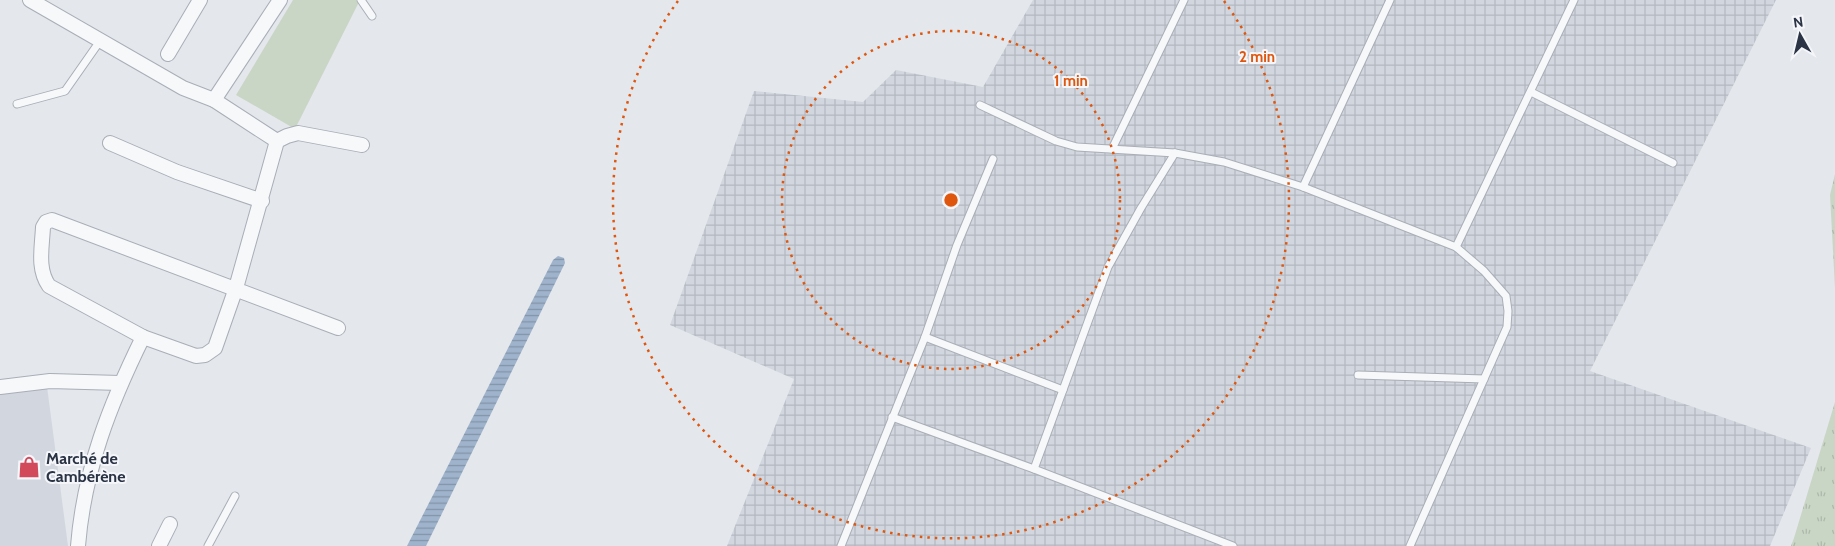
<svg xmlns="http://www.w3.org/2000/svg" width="1835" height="546" font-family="Cabin,sans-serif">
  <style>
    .built { fill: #d2d6de }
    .industrial { fill: url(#industrial-grid) }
    .grass { fill: url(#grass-tufts) }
    .park { fill: #c9d6c5 }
    .water { fill: url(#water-rules) }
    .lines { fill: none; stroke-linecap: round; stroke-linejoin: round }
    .service-casing { stroke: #a9aeb7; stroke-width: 9 }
    .minor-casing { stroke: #a9aeb7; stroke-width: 16 }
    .service { stroke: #f7f8fa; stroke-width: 7 }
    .minor { stroke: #f7f8fa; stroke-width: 14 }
    .ring { fill: none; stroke: #df570f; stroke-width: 2.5; stroke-dasharray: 2.5 5 }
    .labels { text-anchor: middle; stroke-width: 4; stroke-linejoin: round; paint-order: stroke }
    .poi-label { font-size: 16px; font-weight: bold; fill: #2b3445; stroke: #f4f6f9; text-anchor: start }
    .centre { fill: #df570f; stroke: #f4f6f9; stroke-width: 2.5 }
    .ring-label { font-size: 15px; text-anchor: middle; font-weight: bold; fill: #df570f; stroke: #f4f6f9; stroke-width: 4; stroke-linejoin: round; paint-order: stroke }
  </style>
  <defs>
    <pattern id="industrial-grid" width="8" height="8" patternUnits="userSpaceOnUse" patternTransform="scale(1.25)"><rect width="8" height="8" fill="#d2d6de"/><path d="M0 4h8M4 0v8" fill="none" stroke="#b4b8c0"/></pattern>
    <pattern id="grass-tufts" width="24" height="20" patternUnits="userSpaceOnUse" patternTransform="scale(1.25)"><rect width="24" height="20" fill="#c9d6c5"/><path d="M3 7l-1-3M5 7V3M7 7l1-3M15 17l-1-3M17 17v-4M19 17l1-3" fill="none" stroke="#adb8ab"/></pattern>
    <pattern id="water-rules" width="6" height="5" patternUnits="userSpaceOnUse" patternTransform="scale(1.25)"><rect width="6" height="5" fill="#9fb4cc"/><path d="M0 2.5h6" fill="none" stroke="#8293a7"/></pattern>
  </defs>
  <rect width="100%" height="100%" fill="#e4e7ec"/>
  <path class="built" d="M46,379l22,167h-68v-158z"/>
  <path class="industrial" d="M1033,0h743l-186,371 221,77 -41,98h-1043l67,-167 -124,-54 84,-234 109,11 33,-32 87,17z"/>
  <g class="grass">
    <path d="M1835,174v114l-5,-93z"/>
    <path d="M1835,402v144h-44l3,-8z"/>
  </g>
  <path class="park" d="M293,0h63l3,2 -64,127 -59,-34z"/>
  <path class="water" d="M558,256l6,2 1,5 -139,283h-19l146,-286z"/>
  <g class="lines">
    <g class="service-casing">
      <g id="service">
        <path d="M361,0l11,16"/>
        <path d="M1531,92l142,71"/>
        <path d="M17,104l48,-13 35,-50"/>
        <path d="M980,105l76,36 21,6 98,6 49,9 79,25 153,60 28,24 22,25 2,15 -1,16 -97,219"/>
        <path d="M1112,149l72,-149"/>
        <path d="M1303,187l87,-187"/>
        <path d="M1456,247l118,-247"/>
        <path d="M925,337l138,53"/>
        <path d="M1358,375l126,4"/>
        <path d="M892,417l142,52 199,77"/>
        <path d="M1034,469l74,-202 33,-59 34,-55"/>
        <path d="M208,546l27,-50"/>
        <path d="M841,546l84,-209 32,-92 36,-86"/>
      </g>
    </g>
    <g class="minor-casing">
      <g id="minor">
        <path d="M30,0l153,88 31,12 63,41"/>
        <path d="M168,54l32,-54"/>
        <path d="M214,100l66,-100"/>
        <path d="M110,143l67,29 85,29"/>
        <path d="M338,328l-286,-108 -6,2 -3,5c-1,21 -6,42 6,59l94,51 53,19 9,-1 10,-7 21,-60 41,-147 10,-5 11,-3 64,12"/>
        <path d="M0,387l50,-6 70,2"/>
        <path d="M78,546c6,-76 32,-142 65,-209"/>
        <path d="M159,546l11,-22"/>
      </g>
    </g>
    <use href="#service" class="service"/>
    <use href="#minor" class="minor"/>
  </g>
  <g class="ring">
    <circle cx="951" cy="200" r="169"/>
    <path d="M1224 1A338 338 0 1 1 678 1"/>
  </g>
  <defs>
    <g id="shop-bare" transform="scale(1.725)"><path d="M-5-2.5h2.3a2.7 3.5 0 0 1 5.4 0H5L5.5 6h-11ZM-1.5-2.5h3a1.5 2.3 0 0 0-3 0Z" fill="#d1495b" stroke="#f4f6f9" stroke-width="2.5" paint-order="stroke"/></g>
  </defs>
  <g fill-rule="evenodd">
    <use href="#shop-bare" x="29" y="467"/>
  </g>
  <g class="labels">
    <g class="poi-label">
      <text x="46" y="464">Marché de<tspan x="46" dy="18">Cambérène</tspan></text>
    </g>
  </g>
  <circle cx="951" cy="200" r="8" class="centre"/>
  <g class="ring-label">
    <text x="1257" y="62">2 min</text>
    <text x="1071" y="86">1 min</text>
  </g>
  <g transform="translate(1800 35) rotate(352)" stroke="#f4f6f9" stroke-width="4" paint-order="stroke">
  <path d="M0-4L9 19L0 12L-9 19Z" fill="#2b3445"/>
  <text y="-8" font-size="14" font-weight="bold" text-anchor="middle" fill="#2b3445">N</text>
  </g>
</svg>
